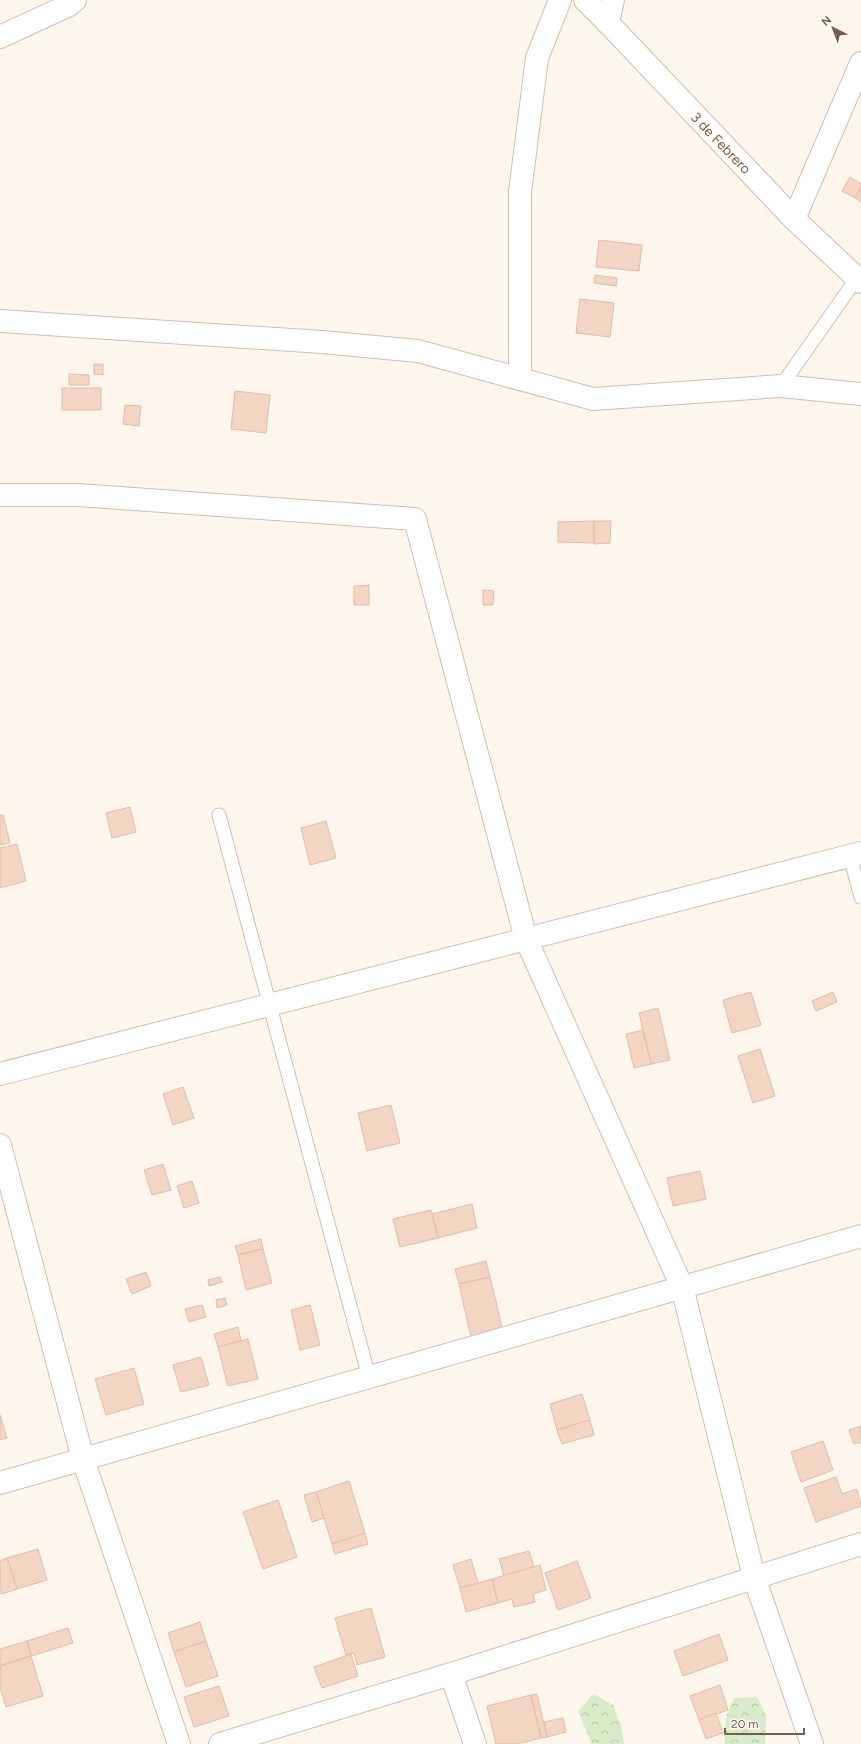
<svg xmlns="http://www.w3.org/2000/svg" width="861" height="1744" font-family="Figtree,sans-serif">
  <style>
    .forest { fill: url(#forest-crowns) }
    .building { fill: #f3d5c3; stroke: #e6bba3 }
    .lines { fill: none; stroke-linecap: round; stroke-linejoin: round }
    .service-casing { stroke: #d1beb0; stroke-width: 15 }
    .minor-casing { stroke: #d1beb0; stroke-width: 24 }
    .tertiary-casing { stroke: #d1beb0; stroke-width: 24 }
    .service { stroke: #fff; stroke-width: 13 }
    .minor { stroke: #fff; stroke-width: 22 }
    .tertiary { stroke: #fff; stroke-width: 22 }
    .labels { text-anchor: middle; stroke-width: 4; stroke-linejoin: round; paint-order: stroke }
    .street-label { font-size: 14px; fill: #7a5c4d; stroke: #fffaf3 }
  </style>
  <defs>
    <pattern id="forest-crowns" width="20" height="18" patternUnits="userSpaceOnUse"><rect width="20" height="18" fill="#d8ecc9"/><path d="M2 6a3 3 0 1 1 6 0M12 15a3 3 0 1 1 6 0" fill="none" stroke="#b4c2a5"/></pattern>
  </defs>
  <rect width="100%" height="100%" fill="#fdf6ec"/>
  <g class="forest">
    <path d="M594,1694l19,11 8,20 3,19h-32l-14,-33z"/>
    <path d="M757,1697l9,19 -1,28h-40c-2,-16 1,-31 9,-46z"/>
  </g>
  <g class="building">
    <path d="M850,177l11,7v3l-6,11 -13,-7z"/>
    <path d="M861,187v15l-6,-4z"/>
    <path d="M599,240l43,5 -3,26 -43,-4z"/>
    <path d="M595,275l22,3 -1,8 -22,-3z"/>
    <path d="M580,299l34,4 -4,34 -34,-4z"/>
    <path d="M94,364h9v11l-9,-1z"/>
    <path d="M69,374l20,1v10h-20z"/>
    <rect x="62" y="388" width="39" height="22"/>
    <path d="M235,391l35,4 -4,38 -35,-4z"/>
    <path d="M125,405l16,1 -2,20 -16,-2z"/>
    <path d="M594,521v22l-36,-1v-20z"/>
    <path d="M594,521h17l-1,22 -16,1z"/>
    <path d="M369,585v20h-15v-19z"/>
    <path d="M483,590l11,1 -1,14h-10z"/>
    <path d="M130,807l6,25 -24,6 -6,-25z"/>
    <path d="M0,815h3l7,28 -10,2z"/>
    <path d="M326,821l10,37 -26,7 -9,-37z"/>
    <path d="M17,844l9,37 -26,7v-40z"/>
    <path d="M751,992l10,33 -29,8 -9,-33z"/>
    <path d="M833,992l4,10 -21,9 -4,-10z"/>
    <path d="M658,1008l12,52 -19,4 -12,-51z"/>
    <path d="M643,1030l8,34 -17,4 -8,-34z"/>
    <path d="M760,1049l15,47 -22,7 -15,-47z"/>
    <path d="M183,1087l11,31 -21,7 -10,-31z"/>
    <path d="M391,1105l9,38 -33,8 -9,-38z"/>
    <path d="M163,1164l8,26 -19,5 -8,-25z"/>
    <path d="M700,1171l6,28 -33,7 -6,-28z"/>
    <path d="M192,1181l7,22 -15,5 -7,-22z"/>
    <path d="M472,1204l5,24 -39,10 -6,-24z"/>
    <path d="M431,1210l7,28 -38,9 -7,-28z"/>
    <path d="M261,1239l2,10 -25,6 -3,-9z"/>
    <path d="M263,1249l9,34 -26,7 -8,-35z"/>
    <path d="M486,1261l4,16 -31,7 -4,-15z"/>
    <path d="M146,1272l5,14 -19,8 -6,-15z"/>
    <path d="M220,1277l2,5 -13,4 -1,-6z"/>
    <path d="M490,1277l14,58 -32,7 -13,-58z"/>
    <path d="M225,1298l2,7 -10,3 -1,-8z"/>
    <path d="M202,1305l4,12 -17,5 -4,-13z"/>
    <path d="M310,1305l10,40 -20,5 -9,-40z"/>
    <path d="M238,1327l3,14 -23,6 -4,-13z"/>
    <path d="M248,1339l10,40 -30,7 -10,-39z"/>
    <path d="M201,1357l8,28 -28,7 -8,-27z"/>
    <path d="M134,1368l10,36 -38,11 -11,-36z"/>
    <path d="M582,1394l8,26 -33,10 -7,-26z"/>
    <path d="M0,1415l7,23 -7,2z"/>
    <path d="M590,1420l4,15 -32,9 -5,-14z"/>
    <path d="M861,1426v16l-7,2 -5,-14z"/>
    <path d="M823,1441l10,29 -32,12 -10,-30z"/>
    <path d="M836,1477l6,17 15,-5 4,17 -45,16 -12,-34z"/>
    <path d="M349,1481l16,52 -33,11 -16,-52z"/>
    <path d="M316,1492l8,26 -12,4 -8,-27z"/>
    <path d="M278,1500l19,57 -34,12 -20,-57z"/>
    <path d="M365,1533l3,11 -33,10 -3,-10z"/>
    <path d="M38,1549l9,31 -30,9 -10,-31z"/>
    <path d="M529,1551l5,16 -30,9 -5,-17z"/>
    <path d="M7,1558l10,31 -16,5 -1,-33z"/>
    <path d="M471,1559l7,24 -18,5 -7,-23z"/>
    <path d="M577,1561l14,37 -33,12 -13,-37z"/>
    <path d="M540,1565l6,25 -13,4 2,8 -21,5 -2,-8 -14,4 -6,-24z"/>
    <path d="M492,1579l6,24 -32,9 -6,-24z"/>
    <path d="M371,1608l14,49 -28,8 -3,-12 -8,2 -11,-37z"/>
    <path d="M200,1622l6,19 -32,11 -6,-19z"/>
    <path d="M68,1628l5,15 -42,13 -4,-15z"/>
    <path d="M719,1634l9,26 -45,16 -9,-25z"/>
    <path d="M27,1641l4,15 -31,10v-17z"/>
    <path d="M206,1641l12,35 -32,11 -12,-35z"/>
    <path d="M351,1654l7,22 -36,12 -8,-21z"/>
    <path d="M31,1656l12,40 -37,11 -6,-20v-21z"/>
    <path d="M720,1685l8,25 -29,10 -9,-24z"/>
    <path d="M219,1686l10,30 -35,11 -10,-30z"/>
    <path d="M537,1694l10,43 -6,1 -10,-43z"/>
    <path d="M531,1695l10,43 -24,6h-21l-9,-38z"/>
    <path d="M716,1713l7,20 -17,6 -7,-19z"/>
    <path d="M563,1718l3,14 -19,5 -3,-15z"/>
  </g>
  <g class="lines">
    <g class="service-casing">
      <g id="service">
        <path d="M781,386l76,-108"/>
        <path d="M219,815l150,562"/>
        <path d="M850,856l11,41"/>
      </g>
    </g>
    <g class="minor-casing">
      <g id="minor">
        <path d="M608,23l5,-23"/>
        <path d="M0,37l69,-32 6,-5"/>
        <path d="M794,219l67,-156"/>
        <path d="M0,321l322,21 96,9 175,48 188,-13 80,8"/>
        <path d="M520,379v-187l17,-134 23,-58"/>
        <path d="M0,495h78l337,24 111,420 156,348 72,290 58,167"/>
        <path d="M0,1074l861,-221"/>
        <path d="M0,1145l83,314 96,285"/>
        <path d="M0,1483l861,-247"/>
        <path d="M451,1674l24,70"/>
        <path d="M220,1744l231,-70 410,-130"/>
      </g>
    </g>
    <g class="tertiary-casing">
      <path id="tertiary" d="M585,0l23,23 186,196 67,63"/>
    </g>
    <use href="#service" class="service"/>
    <use href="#minor" class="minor"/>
    <use href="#tertiary" class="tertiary"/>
  </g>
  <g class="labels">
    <g class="street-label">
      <text transform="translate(721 143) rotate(46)" y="5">3 de Febrero</text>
    </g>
  </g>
  <g transform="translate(833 28) rotate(318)" stroke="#fffaf3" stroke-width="3" paint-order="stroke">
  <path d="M0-3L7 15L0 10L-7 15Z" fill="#7a5c4d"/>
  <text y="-6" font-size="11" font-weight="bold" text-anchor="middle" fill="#7a5c4d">N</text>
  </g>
  <path d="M725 1728v6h79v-6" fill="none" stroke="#7a5c4d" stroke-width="2"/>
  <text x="731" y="1728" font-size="12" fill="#7a5c4d" stroke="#fffaf3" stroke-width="3" paint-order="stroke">20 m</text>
</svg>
